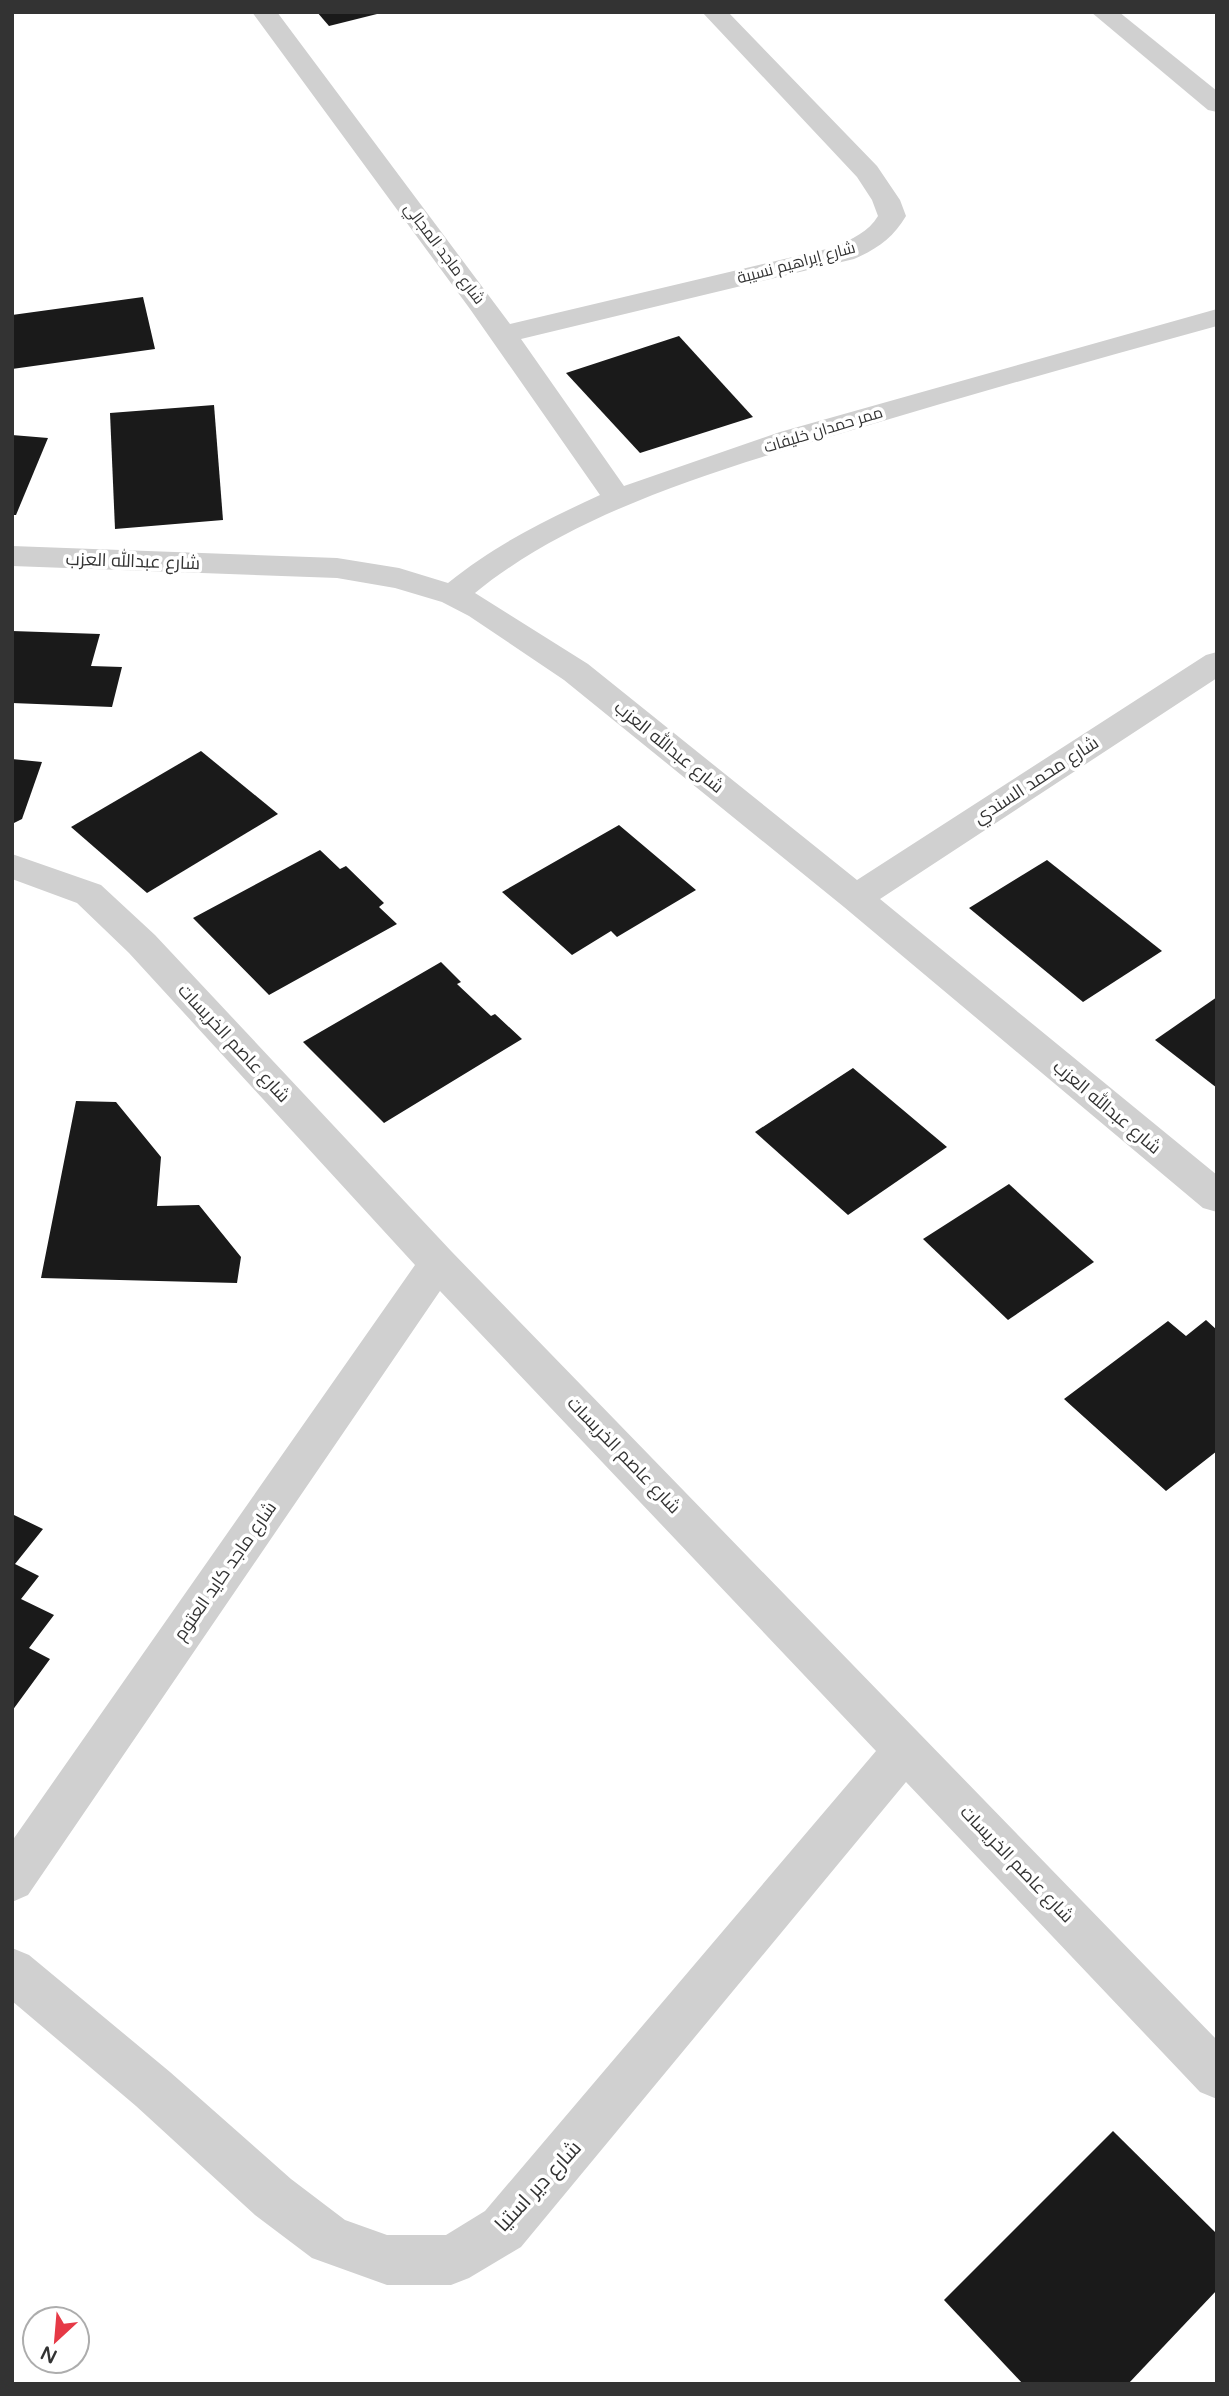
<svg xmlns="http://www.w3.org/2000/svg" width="1229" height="2396" font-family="'Varela Round',Cairo,sans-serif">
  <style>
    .building { fill: #1a1a1a }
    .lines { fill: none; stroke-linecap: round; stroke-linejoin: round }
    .minor { fill: #d0d0d0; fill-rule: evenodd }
    .labels { text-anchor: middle; stroke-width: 7; stroke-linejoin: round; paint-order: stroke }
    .far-street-label { font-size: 16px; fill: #333; stroke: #fff }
    .street-label { font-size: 18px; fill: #333; stroke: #fff }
    .near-street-label { font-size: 21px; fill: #333; stroke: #fff }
  </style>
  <rect width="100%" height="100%" fill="#fff"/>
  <g class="building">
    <path d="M317,12h64v1l-52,13z"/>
    <path d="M143,297l12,52 -143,20v-54z"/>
    <path d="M679,336l74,81 -113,36 -74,-80z"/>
    <path d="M214,405l9,115 -108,9 -5,-116z"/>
    <path d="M12,435l36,3 -32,77h-4z"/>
    <path d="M12,631l88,3 -9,32 31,1 -10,40 -100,-4z"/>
    <path d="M201,751l77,63 -131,79 -76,-66z"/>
    <path d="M12,759l30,3 -20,57 -10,5z"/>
    <path d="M619,825l77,65 -79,47 -6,-6 -39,24 -70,-63z"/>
    <path d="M320,850l20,19 6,-3 38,37 -5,4 18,17 -128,71 -76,-77z"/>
    <path d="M1047,860l115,91 -79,51 -114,-94z"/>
    <path d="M441,962l20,20 -4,2 34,32 4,-2 27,25 -138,84 -81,-81z"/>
    <path d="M1217,997v91l-62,-48z"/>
    <path d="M853,1068l94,79 -99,68 -93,-83z"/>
    <path d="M76,1101l40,1 45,55 -4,49 42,-1 42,52 -4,26 -196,-5z"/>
    <path d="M1009,1184l85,78 -86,58 -85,-81z"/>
    <path d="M1206,1320l11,10v121l-51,40 -102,-92 104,-78 18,15z"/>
    <path d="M12,1514l31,15 -28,35 24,12 -18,23 33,16 -25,33 21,11 -38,52z"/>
    <path d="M1113,2131l104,103v56l-89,94h-105l-79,-84z"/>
  </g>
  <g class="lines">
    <g class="minor">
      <path d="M252,12h25l233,312 325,-77c16,-8 34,-15 43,-31l-6,-16 -15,-23 -155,-165h26l149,154 23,34 6,16c-13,22 -29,33 -52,43l-333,80 103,147 156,-54 437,-123v17c-117,32 -234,65 -351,100 -129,38 -286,81 -391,167l113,71 269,216 349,-225 11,-3v26l-337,221 337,276v37l-14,-4 -359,-301 -280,-227 -95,-64 -27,-14 -47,-14 -58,-10 -325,-12v-20l325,12 62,10 49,15c48,-39 96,-62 152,-88l-130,-186z"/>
      <path d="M1091,12h28l98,79v21l-9,-2z"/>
      <path d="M12,854l89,31 54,50 297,317 765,788v59l-17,-7 -294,-310 -385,465 -52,31 -18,7h-64l-75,-27 -57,-43 -119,-109 -124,-105v-53l17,7 141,117 121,107 54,41 42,15h59l39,-24 391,-460 -436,-460 -412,604 -16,7v-61l403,-576 -286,-312 -52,-50 -65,-24z"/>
    </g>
  </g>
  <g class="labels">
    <g class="far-street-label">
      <text transform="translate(445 253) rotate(53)" y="6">شارع ماجد المجالي</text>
      <text transform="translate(796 262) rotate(-15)" y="6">شارع إبراهيم نسيبة</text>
      <text transform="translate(823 429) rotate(-17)" y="6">ممر حمدان خليفات</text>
    </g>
    <g class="street-label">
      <text transform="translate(133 561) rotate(2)" y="6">شارع عبدالله العزب</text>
      <text transform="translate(669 747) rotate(39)" y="6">شارع عبدالله العزب</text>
      <text transform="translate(1036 780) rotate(-33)" y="6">شارع محمد السندي</text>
      <text transform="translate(234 1043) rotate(47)" y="6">شارع عاصم الخريسات</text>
      <text transform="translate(1107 1107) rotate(40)" y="6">شارع عبدالله العزب</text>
      <text transform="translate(624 1455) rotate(46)" y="6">شارع عاصم الخريسات</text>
      <text transform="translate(225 1571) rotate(-55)" y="6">شارع ماجد كايد العتوم</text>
      <text transform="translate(1017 1864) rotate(46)" y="6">شارع عاصم الخريسات</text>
    </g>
    <g class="near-street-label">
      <text transform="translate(538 2186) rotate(-47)" y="7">شارع دير استيا</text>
    </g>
  </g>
  <rect width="1229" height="2396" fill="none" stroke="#333333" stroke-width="28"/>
  <g transform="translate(56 2340) rotate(206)"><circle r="33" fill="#ffffff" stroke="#adadad" stroke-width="2"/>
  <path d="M0-5L12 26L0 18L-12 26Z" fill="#e63946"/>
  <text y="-10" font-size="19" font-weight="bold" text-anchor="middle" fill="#333333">N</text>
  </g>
</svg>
